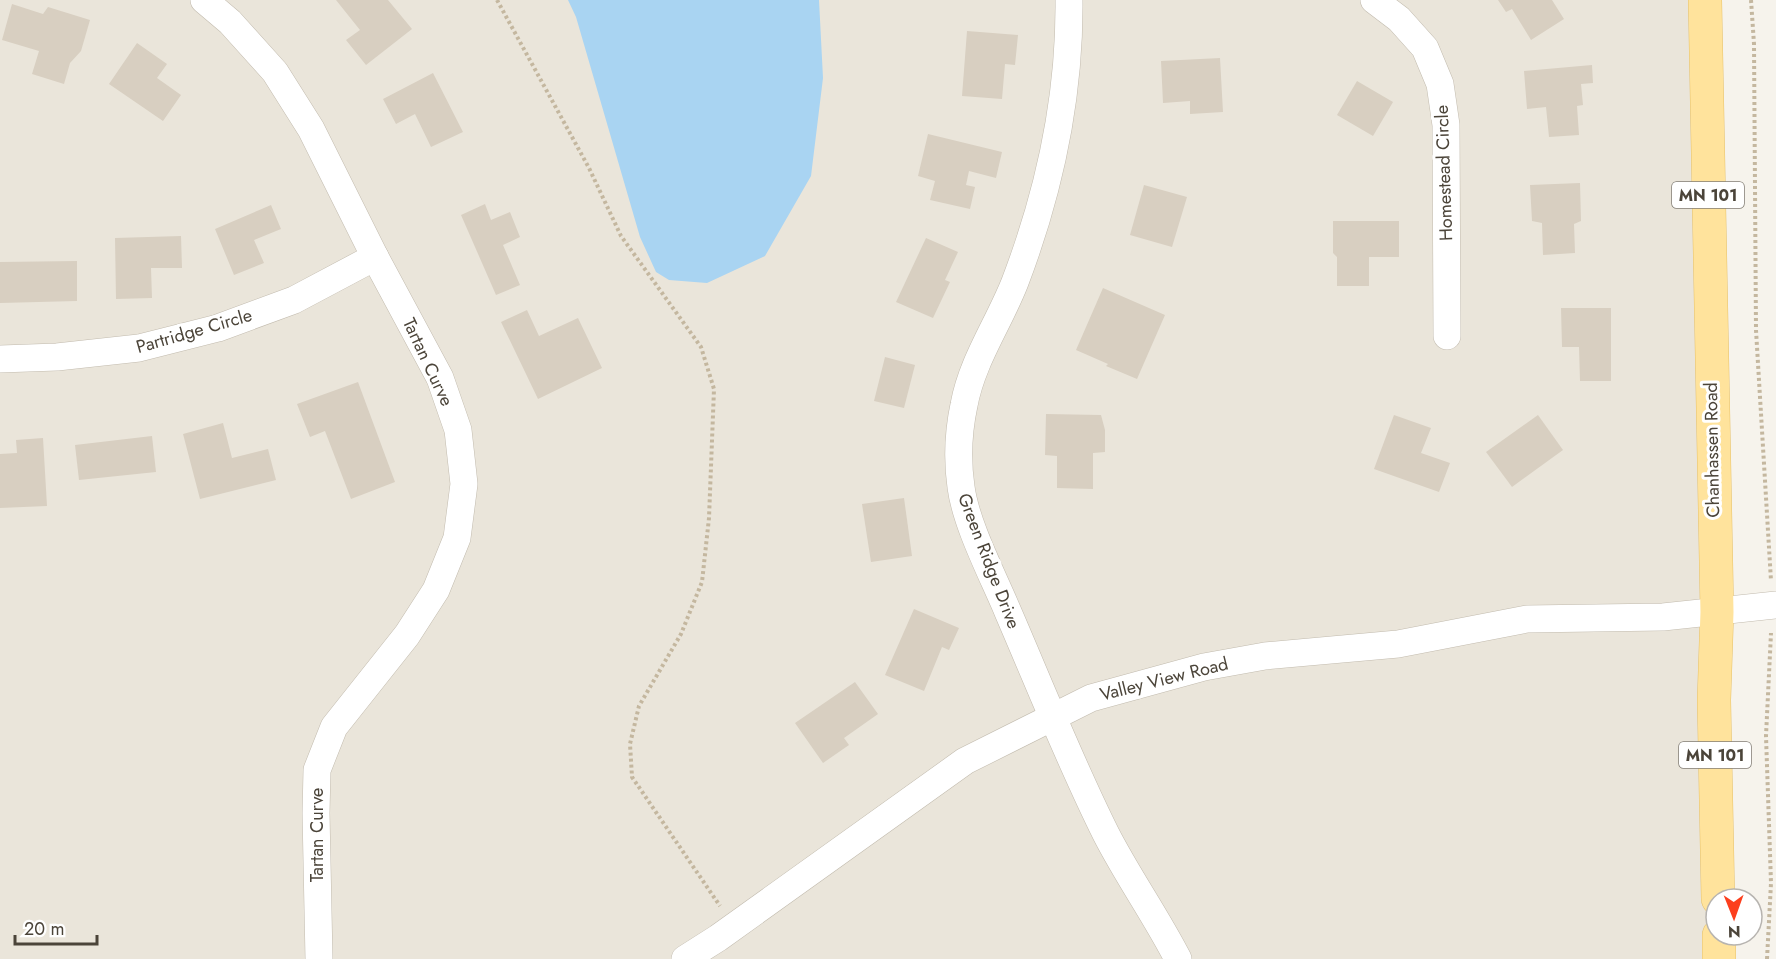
<svg xmlns="http://www.w3.org/2000/svg" width="1776" height="959" font-family="Jost,sans-serif">
  <style>
    .residential { fill: #eae5da }
    .water { fill: #a9d4f2 }
    .building { fill: #d8cfc1 }
    .lines { fill: none; stroke-linecap: round; stroke-linejoin: round }
    .minor-casing { stroke: #c2bbae; stroke-width: 28 }
    .major-casing { stroke: #e6c16a; stroke-width: 34 }
    .path { stroke: #c4b79f; stroke-width: 4; stroke-dasharray: 3 3; stroke-linecap: butt }
    .minor { stroke: #fff; stroke-width: 27 }
    .major { stroke: #ffe39c; stroke-width: 33 }
    .labels { text-anchor: middle; stroke-width: 6; stroke-linejoin: round; paint-order: stroke }
    .shield { fill: #fff; stroke: #817c74; stroke-width: 1.5 }
    .shield-label { font-size: 16px; font-weight: bold; fill: #4b4439 }
    .street-label { font-size: 18px; fill: #4b4439; stroke: #fff }
  </style>
  <rect width="100%" height="100%" fill="#f6f3ec"/>
  <path class="residential" d="M0,0h1706l10,935 4,24h-1720z"/>
  <path class="water" d="M568,0h251l4,78 -12,98 -46,80 -58,27 -38,-3 -13,-8 -16,-35 -64,-220z"/>
  <g class="building">
    <path d="M336,0h52l24,29 -46,36 -20,-25 14,-10z"/>
    <path d="M1498,0h54l12,19 -33,21 -19,-31 -6,3z"/>
    <path d="M12,4l31,10 5,-7 42,13 -9,31 -11,12 -6,21 -32,-10 7,-23 -37,-11z"/>
    <path d="M967,31l51,4 -3,30 -10,-1 -3,35 -40,-3z"/>
    <path d="M137,43l30,21 -10,14 24,17 -18,26 -54,-37z"/>
    <path d="M1220,58l3,54 -33,2v-13l-27,2 -2,-42z"/>
    <path d="M1592,65l1,18 -12,1 2,21 -6,1 2,29 -30,2 -3,-30 -19,2 -3,-38z"/>
    <path d="M433,73l30,59 -32,15 -16,-33 -19,10 -13,-25z"/>
    <path d="M1357,81l36,21 -20,34 -36,-21z"/>
    <path d="M928,134l74,18 -6,26 -27,-7 -3,14 9,2 -5,22 -40,-9 5,-19 -17,-5z"/>
    <path d="M1580,183l1,38 -7,3 1,29 -32,2 -1,-32 -10,-2 -2,-36z"/>
    <path d="M1144,185l43,12 -15,50 -42,-12z"/>
    <path d="M485,204l6,16 19,-8 10,25 -17,8 17,40 -24,10 -35,-80z"/>
    <path d="M271,205l10,24 -27,11 10,23 -30,12 -19,-46z"/>
    <path d="M1333,221h66v36h-30v29h-32v-29l-4,-4z"/>
    <path d="M181,236l1,32h-31l1,30 -36,1 -1,-61z"/>
    <path d="M926,238l32,14 -13,28 5,2 -17,36 -37,-16z"/>
    <path d="M77,261v40l-77,2v-41z"/>
    <path d="M1103,288l62,27 -28,64 -31,-13 2,-2 -32,-14z"/>
    <path d="M1561,308h50v73h-31l-1,-34h-17z"/>
    <path d="M527,310l12,26 39,-18 24,50 -64,31 -37,-77z"/>
    <path d="M885,357l30,8 -11,43 -30,-7z"/>
    <path d="M358,382l37,100 -44,17 -26,-68 -15,6 -13,-33z"/>
    <path d="M1046,414l55,1 4,15v22l-12,1v36l-36,-1v-32l-12,-1z"/>
    <path d="M1394,415l37,13 -10,25 29,10 -11,29 -65,-23z"/>
    <path d="M1538,415l25,35 -51,37 -26,-35z"/>
    <path d="M223,423l9,35 36,-9 8,31 -76,19 -17,-65z"/>
    <path d="M152,436l4,36 -77,8 -4,-35z"/>
    <path d="M43,438l4,68 -47,2v-54l17,-1 -1,-13z"/>
    <path d="M904,498l8,58 -41,6 -9,-58z"/>
    <path d="M914,609l45,19 -10,22 -7,-3 -18,44 -39,-16z"/>
    <path d="M855,682l23,32 -34,24 5,7 -26,18 -28,-40z"/>
  </g>
  <g class="lines">
    <g class="minor-casing">
      <g id="minor">
        <path d="M204,0l26,22 45,50 36,57 64,128 65,121 18,52 6,54 -7,54 -21,52 -29,45 -73,92 -17,43 -1,43 3,146"/>
        <path d="M1069,0c1,98 -19,190 -54,282 -16,41 -43,79 -51,123 -6,28 -7,54 -3,82 5,38 32,89 47,125 32,74 62,150 98,222 22,43 50,82 72,125"/>
        <path d="M1374,0l25,19 26,29 15,36 6,41 1,211"/>
        <path d="M0,359l57,-2 82,-9 79,-20 76,-28 81,-43"/>
        <path d="M685,959l33,-21 247,-177 126,-63 113,-31 61,-11 133,-12 129,-25 136,-2 113,-12"/>
      </g>
    </g>
    <g class="major-casing">
      <g id="major">
        <path d="M1705,0l12,612 -3,88 4,199"/>
        <path d="M1719,935v24"/>
      </g>
    </g>
    <g class="path">
      <path d="M497,0l92,168 32,68 80,111 13,42 -5,129 -7,64 -21,52 -42,72 -9,38 2,33 88,129"/>
      <path d="M1751,0l3,44 2,286 15,251"/>
      <path d="M1767,959l4,-76 -5,-147 5,-103"/>
    </g>
    <use href="#minor" class="minor"/>
    <use href="#major" class="major"/>
  </g>
  <g class="labels">
    <g class="shield">
      <rect x="1672" y="182" width="72" height="26" rx="4.5"/>
      <rect x="1679" y="742" width="72" height="26" rx="4.5"/>
    </g>
    <g class="shield-label">
      <text x="1708" y="201">MN 101</text>
      <text x="1715" y="761">MN 101</text>
    </g>
    <g class="street-label">
      <text transform="translate(1444 173) rotate(-92)" y="6">Homestead Circle</text>
      <text transform="translate(194 331) rotate(-16)" y="6">Partridge Circle</text>
      <text transform="translate(428 362) rotate(65)" y="6">Tartan Curve</text>
      <text transform="translate(1712 450) rotate(-91)" y="6">Chanhassen Road</text>
      <text transform="translate(989 561) rotate(69)" y="6">Green Ridge Drive</text>
      <text transform="translate(1164 679) rotate(-14)" y="6">Valley View Road</text>
      <text transform="translate(317 835) rotate(-90)" y="6">Tartan Curve</text>
    </g>
  </g>
  <g transform="translate(1734 917) rotate(179)"><circle r="28" fill="#ffffff" stroke="#b7b4b0" stroke-width="1.5"/>
  <path d="M0-4.5L10 22L0 15L-10 22Z" fill="#fc3f1d"/>
  <text y="-9" font-size="16" font-weight="bold" text-anchor="middle" fill="#4b4439">N</text>
  </g>
  <path d="M15 935v9h82v-9" fill="none" stroke="#4b4439" stroke-width="3"/>
  <text x="24" y="935" font-size="18" fill="#4b4439" stroke="#ffffff" stroke-width="4.5" paint-order="stroke">20 m</text>
</svg>
